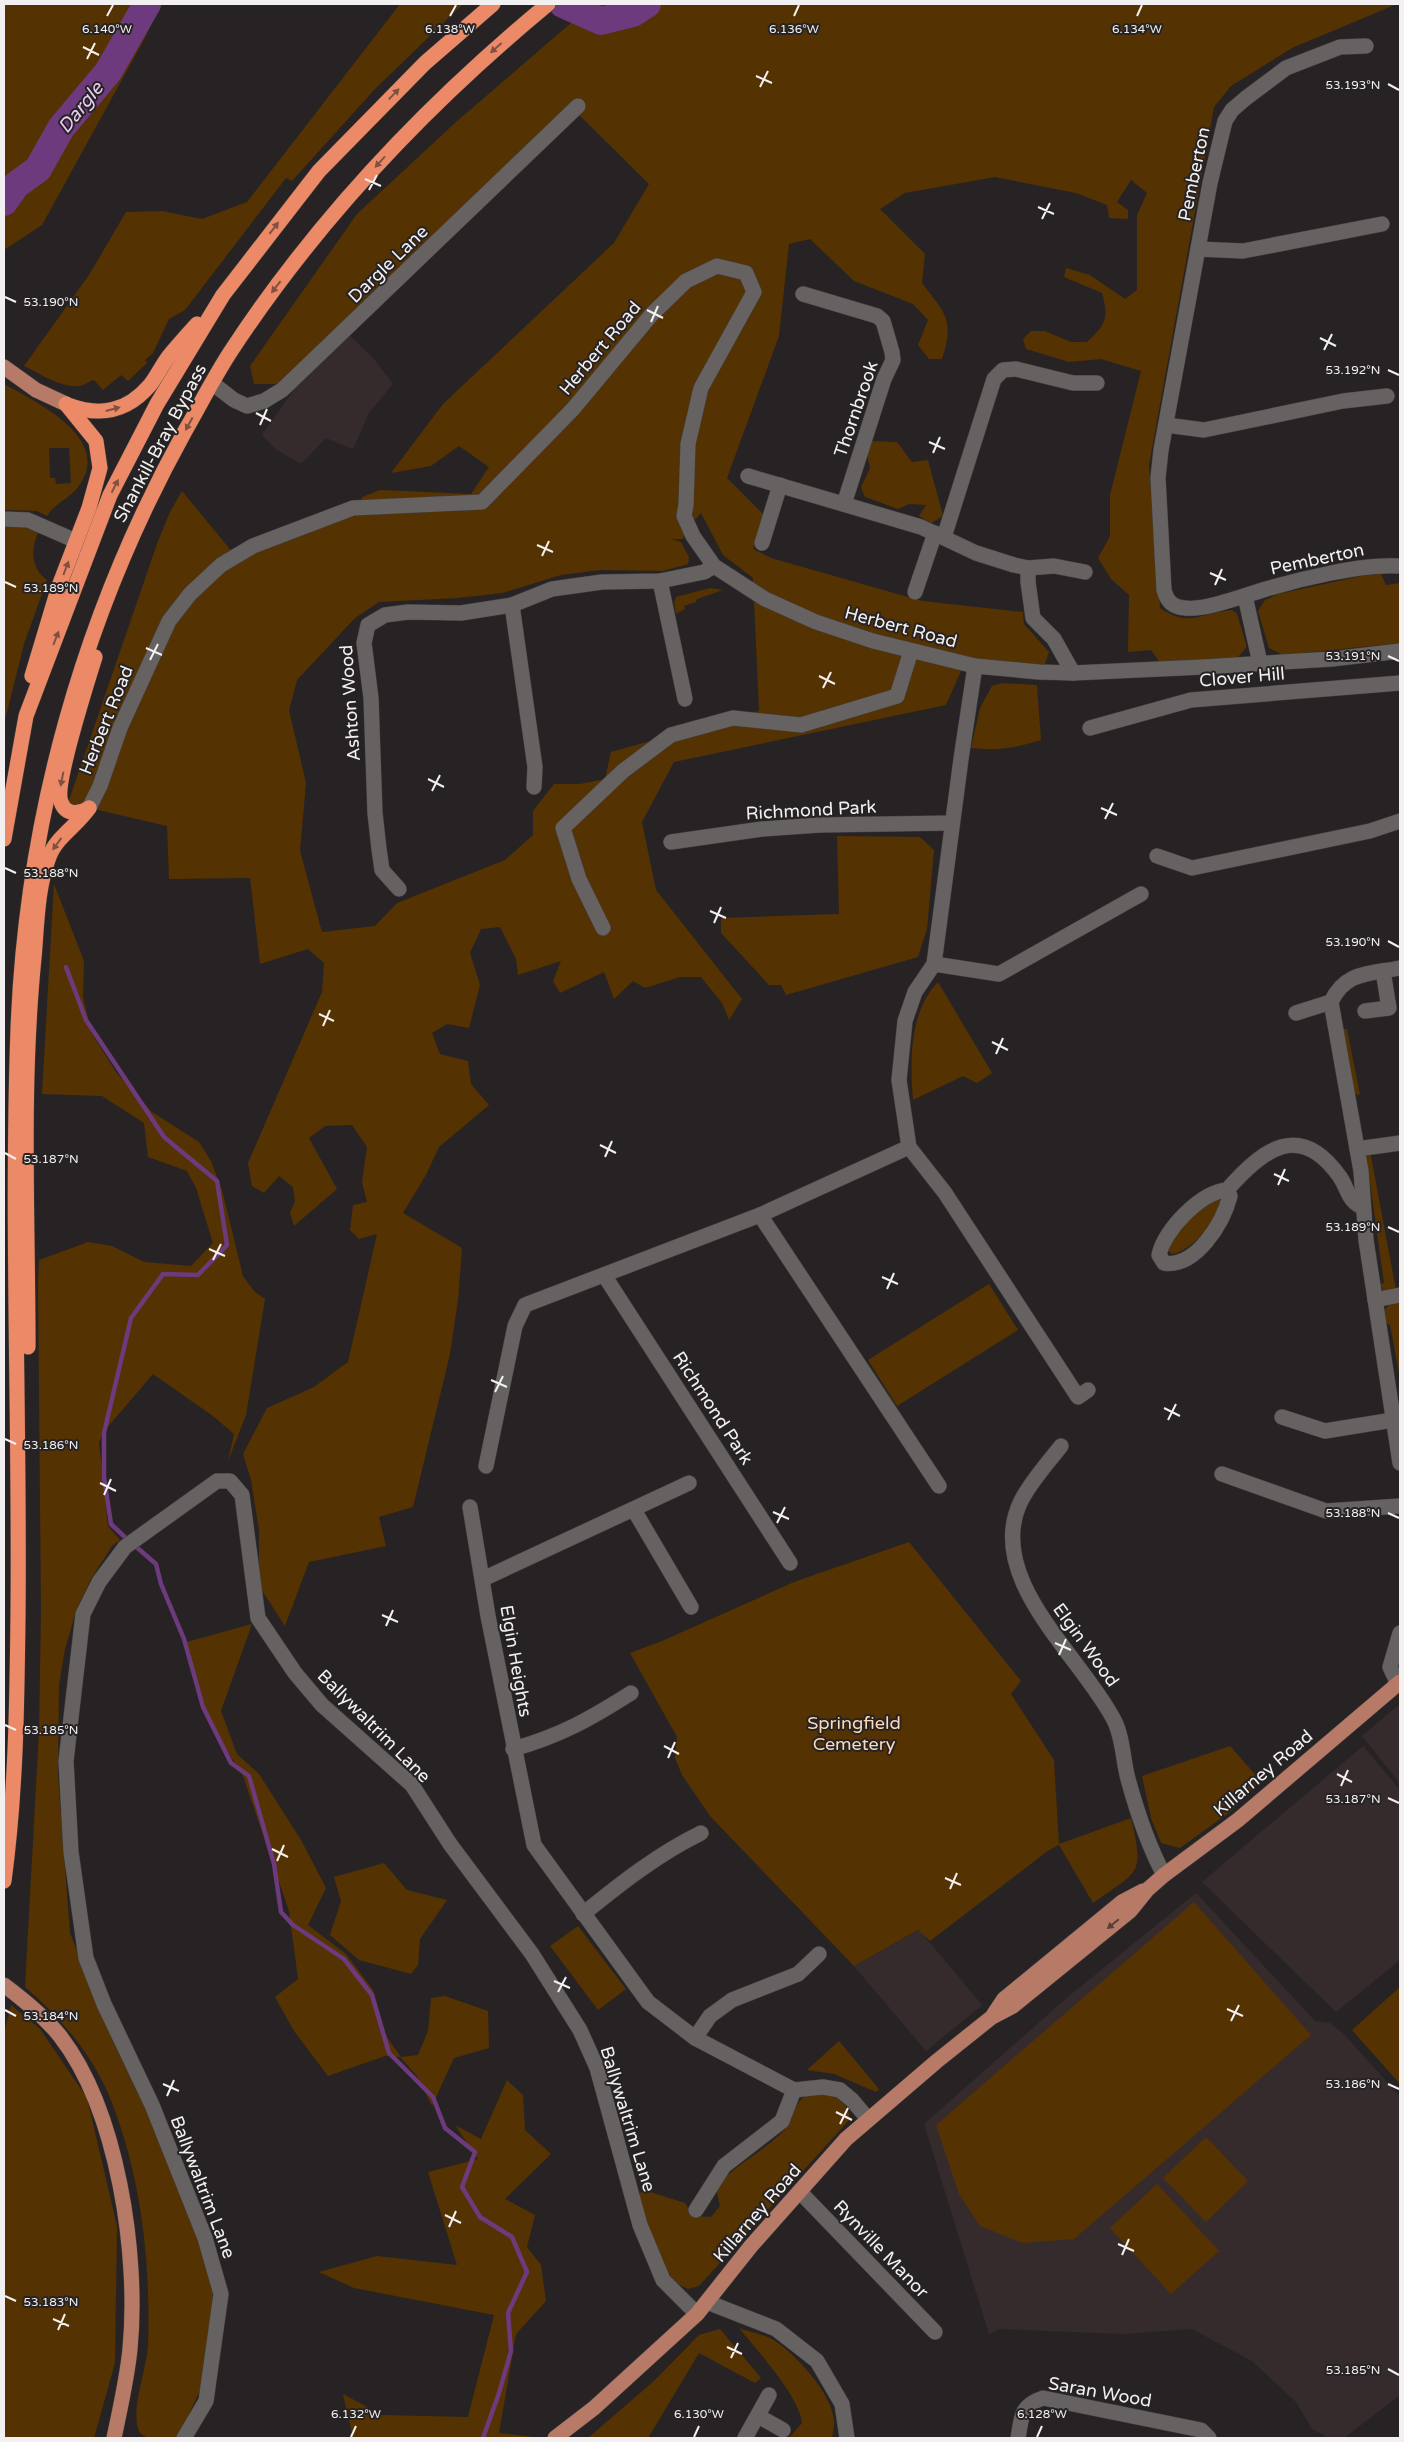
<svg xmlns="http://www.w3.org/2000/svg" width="1404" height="2442" font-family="'Varela Round',sans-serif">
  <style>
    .built { fill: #362b2c }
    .green { fill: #553201; fill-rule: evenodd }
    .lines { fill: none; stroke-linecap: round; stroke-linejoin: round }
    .stream { stroke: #6c3a7d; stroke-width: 4.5 }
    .river { stroke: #6c3a7d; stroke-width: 28 }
    .minor-casing { stroke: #423f3f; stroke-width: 16 }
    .major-casing { stroke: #423f3f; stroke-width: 16 }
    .highway-casing { stroke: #423f3f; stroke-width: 16 }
    .minor { stroke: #666262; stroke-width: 15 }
    .major { stroke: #b67a66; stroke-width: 15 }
    .highway { stroke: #ec8a68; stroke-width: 15 }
    .oneway { fill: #805143 }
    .oneway2 { fill: #59413b }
    .ticks { fill: none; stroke: #f2f0f0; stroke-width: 2 }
    .labels { text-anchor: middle; stroke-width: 4; stroke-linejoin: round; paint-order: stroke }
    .street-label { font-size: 18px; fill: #f2f0f0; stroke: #272324 }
    .park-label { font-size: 18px; fill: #fcdab7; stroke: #272324 }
    .water-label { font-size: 19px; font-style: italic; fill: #e9cdf4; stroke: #272324 }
    .ticks-label { font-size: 12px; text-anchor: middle; fill: #f2f0f0; stroke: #272324; stroke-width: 4; stroke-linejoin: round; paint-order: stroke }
  </style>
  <rect width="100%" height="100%" fill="#272324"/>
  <g class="built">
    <path d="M347,333l27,26 19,25 -24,29 -16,36 -27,-11 -25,26 -25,-15 -14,-14 41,-58z"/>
    <path d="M1400,1704v79l-38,-47z"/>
    <path d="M1363,1746l37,44v170l-64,52 -134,-130z"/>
    <path d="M1196,1893l119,128 15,2 14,11 56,63v298l-56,43h-15l-17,-9 -16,-27 -44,-41 -60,-32 -67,5 -125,-5 -11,5 -65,-210 145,-128z"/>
    <path d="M919,1930l63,75 -56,46 -72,-85z"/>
  </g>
  <g class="green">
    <path d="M4,4h156l-14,32 -104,189 -38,25z"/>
    <path d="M400,4h63l-88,85 -83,92 -6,-3 -101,132 -16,9 -16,34 -8,7 2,3 -19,18 -7,-6 -18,15 -9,-10c-5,1 -9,5 -14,6 -20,2 -39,-12 -56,-20l65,-91 37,-63 36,-1 40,8 45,-17z"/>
    <path d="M593,4h804l-105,44 -61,38 -17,21 -65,358 11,143c29,20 40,5 72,2l5,4 9,29v5l-8,9 -78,6 -9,-13 -23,2 1,-57 -18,-16 -13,-21 12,-22v-41l31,-124 -40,-12 -32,3 -43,-13 -3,-10 8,-8h14l26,11h16c19,-18 22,-24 15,-49l-38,-16 2,-9 24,7 35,24 12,-9v-75l10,-22 -16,-13 -14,22 11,8v9l-19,-1 -2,-13 -31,-12 -81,-16 -90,16 -25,16 45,45 -3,29c23,30 33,37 20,76h-13l-11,-14 10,-25 -15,-16 -59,-23 -44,-42 -21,5 -10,92 -52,142 36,36 -10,35 18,9 151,43 101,11 1,12 25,28 -4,12 -50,8 -34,-1 -15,34 -272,57 -32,60 14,68 86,109 -13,21 -7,-17 -21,-26h-21l-35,11 -12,-7 -19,18 -10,-27 -44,21 -7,-12 8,-20 -43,14 -2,-16 -16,-32 -19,2 -11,24 10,32 -11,43 -22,-4 -15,9 8,21 28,7 3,23 18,21 -50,42 -13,28 -23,38 59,35 -4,52 -8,54 -37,153 -34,10 7,29 -77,16 -24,64 -26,-40v-56l-8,-50 -8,-26 24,-46 47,-21 34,-25 29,-128 -18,5 -9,-9 3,-25 14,-3 -5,-20 5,-35 -15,-22 -27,1 -16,12 28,51 -43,37 -4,-13 5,-12 -2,-14 -14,-11 -15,17 -12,-7 -4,-23 74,-171 2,-29 -16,-14 -48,15 -10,-86 -81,1 -2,-53 -99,-23 90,-262 12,-29 12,-21 56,68 68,-28 56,-17v-17l18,-7 91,4 18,-27 -30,-21 -28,20 -40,7 52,-69 171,-161 35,-59 -79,-78 -293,278h-23l-4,-18 107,-152 99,-92zM701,513l22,42 30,23 6,133 -148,41 -6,27 -25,5h-26l-21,27v24l-28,25 -108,43 -22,23 -53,6 -22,-81 6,-68 -17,-73 8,-30 58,-62 24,-16 79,-4 44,-5 59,-18 39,-5 63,1 25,-7 1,-7 -8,-15 -10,-3h12l5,-12z"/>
    <path d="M4,384c32,18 111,55 74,103 -9,12 -23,16 -31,29l-10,-5 -33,-1zM49,448h20l2,35 -15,1 -1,-6h-5z"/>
    <path d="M871,441l26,1 15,20 16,-2 15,56 -12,7 -12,-7 7,-11 -17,-1 -11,5 -33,-12 -4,-10 9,-19 -3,-13z"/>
    <path d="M4,525l28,2 7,3c-8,19 -9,37 8,50l-23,64 -20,80z"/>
    <path d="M1380,572l6,13 14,-2v60l-117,12 -14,-7 -11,-37 7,-11 13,-6z"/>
    <path d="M710,588l13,2 -26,9 -1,3 -12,4 1,3 -9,5 -2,-11 2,-6z"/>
    <path d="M1002,683l35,2 4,55c-25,8 -45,11 -70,8l9,-40 12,-22z"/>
    <path d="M837,836l83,1 14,13 -7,79 -9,28 -132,38 -5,-10h-12l-48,-52v-15l118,-4z"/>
    <path d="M54,884l30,77 -1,36 8,35 25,40 36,40 47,30 12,19 11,29 21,86 11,15 11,8 -19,116 -18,46 6,-27 -21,-18 -60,-42 -47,55 -7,13 9,84 12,14 -8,6 -21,33 -14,29 -12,41 -6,36 -1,91 12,157 44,111 31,64 52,124 15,56 2,27 -12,71 -24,52c-11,0 -33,4 -39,-7 -9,-20 8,-63 9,-86 3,-84 -7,-173 -40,-252 -18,-41 -49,-77 -83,-106l14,-256 2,-121 -3,-329 1,-21 49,-18 24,4 32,16 47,4 22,-23 -17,-55 -9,-17 -39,-14 -4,-34 -42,-27 -60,-2z"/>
    <path d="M938,982l54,91 -15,10 -14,-7 -50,24c-3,-39 -4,-88 25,-118z"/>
    <path d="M1342,1029h5l13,66 -5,-1z"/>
    <path d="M1370,1151l26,139h-13l-3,-6 4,-1 -18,-129z"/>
    <path d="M1215,1200h5c3,17 -31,53 -48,54l-4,-4c2,-22 31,-38 47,-50z"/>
    <path d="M989,1284l29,46 -121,76 -29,-46z"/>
    <path d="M1399,1302l1,76 -10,-53 -6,-3c-1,-13 1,-17 15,-20z"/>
    <path d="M909,1542l112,139 -10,13 43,66 5,84 72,-26c14,59 7,52 -38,85l-34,-58 -10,5 -119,91 -12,-11 -64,36 -144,-150 -28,-41 -7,-17 2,-21 -47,-84 32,-12 132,-59z"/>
    <path d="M252,1624l-31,87 16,43 22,20 42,66 25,48 -18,37 38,29 27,36 11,43 17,24 17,-2 10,-24 3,-33 14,-2 43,15 1,37 -35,10 -22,48 -15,-30 -17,-19 -15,-1 -57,20 -34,-45 -19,-34 23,-18 -9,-68 -46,-135 -38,-60 -22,-73z"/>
    <path d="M1230,1746l31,35 -31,31 -50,36 -19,-5 -10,-25 -9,-42z"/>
    <path d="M384,1863l23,27 40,10 -27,39 -2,26 -7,9 -52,-14 -29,-25 11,-34 -7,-24z"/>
    <path d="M1194,1902l117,133 -237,204 -51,4 -43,-17 -21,-32 -23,-69z"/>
    <path d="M578,1926l48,63 -28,21 -48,-64z"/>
    <path d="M1400,1987v97l-48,-54z"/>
    <path d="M11,2005l29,24 47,69 30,128 -2,137 -21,75h-90v-405z"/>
    <path d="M839,2041l40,48 -3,3 -42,-18 -27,-4z"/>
    <path d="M507,2080l16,15 2,35 26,24 -46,45 30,16 -8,32 14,18 5,36 -30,33 -17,99 35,4 -181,1 -10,-44 39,21 86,2 26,-102 -140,-27 -35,-16 58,-16 80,9 -29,-93 50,-13 -23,-34 26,14z"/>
    <path d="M828,2091c13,8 20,13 22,28l-151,167 -11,3 -16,-8 -31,-68 -5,-17 8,-6 41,13 8,13 18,1 9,-11 -4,-18c19,-25 49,-36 70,-60 7,-9 7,-23 17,-30 7,-5 17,-6 25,-7z"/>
    <path d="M1206,2137l42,44 -42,41 -43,-44z"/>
    <path d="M1157,2184l62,67 -48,43 -61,-66z"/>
    <path d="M739,2328c11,4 23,6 33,11 22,13 63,57 62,84 0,5 -1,10 -2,15h-43l13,-15c-2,-26 -46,-74 -63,-95z"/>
    <path d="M720,2329l41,49 -6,5 -56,-30 -51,85h-60l66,-57 45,-46z"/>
  </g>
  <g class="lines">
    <g class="stream">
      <path d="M66,967l20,53 78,117 53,44 10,64 -29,30 -35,-1 -32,44 -27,115v44l7,47 17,16"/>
      <path d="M134,1545l22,19 5,20 23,55 19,68 28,56 18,13 25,88 7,48 12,13 51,34 28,36 17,58 44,44 12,31 30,24 -13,35 18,30 32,20 15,35 -19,41 3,38 -12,42 -16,45"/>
    </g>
    <g class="river">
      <path d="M563,4l38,17 32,-8 14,-9"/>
      <path d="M4,202l12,-17 22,-16 23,-41 47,-56 39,-68"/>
    </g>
    <g class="minor-casing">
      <g id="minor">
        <path d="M1366,46l-26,1 -54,21 -40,30 -14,12 -7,11 -15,62 -49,267 -3,28 6,112c3,11 8,17 21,18 19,3 61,-13 81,-19 34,-10 96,-25 131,-23"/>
        <path d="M1198,249l45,2 139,-27"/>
        <path d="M803,294l74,22 6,5 9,31 1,8 -9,19 -40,125"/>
        <path d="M212,383l22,17 13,6 17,-5 18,-11 296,-284"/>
        <path d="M1166,425l38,5 139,-29 44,-5"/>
        <path d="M748,476l173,51 55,26 38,12 14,3 26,-2 31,6"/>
        <path d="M4,519l24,1 48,21"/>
        <path d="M944,537l50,-158 9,-9 13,-1 57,14h24"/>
        <path d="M762,543l18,-58"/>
        <path d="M1028,568v14l5,36 21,21 19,34"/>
        <path d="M660,581l25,118"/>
        <path d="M915,592l20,-59"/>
        <path d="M1245,596l15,67"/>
        <path d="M512,605l23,162 -1,20"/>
        <path d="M975,666l-14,93 -27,205 -19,28 -10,29 -6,59 10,67 36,46 133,204 10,-7"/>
        <path d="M1090,728l101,-28 209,-17"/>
        <path d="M89,808l11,-22 20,-58 49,-107 21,-27 31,-29 32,-19 100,-38 129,-6 91,-93 79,-95 34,-33 31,-15 29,7 8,19 -53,96 -13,56 -2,61 -2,11 9,20 21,30 51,33 51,23 57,19 102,25 64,6 34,1 130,-6 129,-8 68,-8"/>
        <path d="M671,842l91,-13 58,-4 132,-2"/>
        <path d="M1157,856l35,12 178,-37 30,-10"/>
        <path d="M399,889l-17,-19 -3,-21 -4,-36 -4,-115 -7,-55 4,-18 17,-10 23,-3 53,1 51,-8 40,-16 50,-7 58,-1 44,-9 10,-6"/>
        <path d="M603,928l-24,-49 -16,-51 60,-57 48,-36 62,-17 68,7 96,-29 14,-45"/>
        <path d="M934,964l65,10 142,-80"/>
        <path d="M1400,968c-30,6 -55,3 -69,34l30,169 5,69 34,223"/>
        <path d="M1365,1011l24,-3 -6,-37"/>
        <path d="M1296,1013l35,-11"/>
        <path d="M1357,1149l43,-6"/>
        <path d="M1227,1190l3,6c-7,27 -34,72 -66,67l-5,-8c5,-25 42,-63 68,-65 36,-41 73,-70 113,-13 8,12 8,24 22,30"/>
        <path d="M760,1215l179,271"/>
        <path d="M604,1275l186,288"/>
        <path d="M1375,1300l25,-5"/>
        <path d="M1282,1417l43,14 68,-11"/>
        <path d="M1061,1446c-14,18 -30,35 -40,55 -38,77 61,156 93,219 9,17 9,41 14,59 9,33 20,66 36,96"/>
        <path d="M486,1466l29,-140 10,-21 235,-90 149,-68"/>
        <path d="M1222,1474l104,37 74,-5"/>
        <path d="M470,1507l18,109 46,229 114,157 47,36 99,52 29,-3 17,3 12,10 16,19"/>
        <path d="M634,1510l57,97"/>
        <path d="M483,1579l206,-96"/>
        <path d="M1398,1684l-8,-17 10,-34"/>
        <path d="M513,1749c47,-13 77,-30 118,-56"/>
        <path d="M583,1914c37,-30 75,-60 118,-81"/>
        <path d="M695,2038l15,-22 22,-16 66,-26 21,-20"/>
        <path d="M800,2192l135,140"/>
        <path d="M696,2210l28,-44 58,-45 12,-31"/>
        <path d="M707,2302l69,27 41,32 25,43 5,34"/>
        <path d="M758,2416l25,14"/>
        <path d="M184,2438l22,-37 15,-107 -16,-56 -53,-133 -48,-101 -18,-46 -15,-106 -5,-91 17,-147 16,-32 26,-35 92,-66h13l12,14 16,123 37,55 27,32 90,80 38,59 82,110 48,76 17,38 43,157 23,55 34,34"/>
        <path d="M745,2438l24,-43"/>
        <path d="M1018,2438c4,-22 2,-32 25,-40l158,32 8,8"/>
      </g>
    </g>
    <g class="major-casing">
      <g id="major">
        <path d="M4,367l32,23 30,14"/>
        <path d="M4,1985c20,15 40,31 56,51 58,75 79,219 70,313 -3,30 -10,60 -16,89"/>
        <path d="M994,2014l10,-15 118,-97 21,-11"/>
        <path d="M555,2438l39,-30 103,-94 54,-68 95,-107 91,-78 55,-44 21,-11 117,-95 17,-21 17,-15 74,-55 162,-138"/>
      </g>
    </g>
    <g class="highway-casing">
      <g id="highway">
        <path d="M68,405c32,12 59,7 82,-20 7,-9 12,-20 19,-29 9,-11 19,-22 28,-32"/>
        <path d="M32,676l27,-90 30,-78 11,-40 -4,-27 -30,-37"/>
        <path d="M89,808c-9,6 -23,8 -28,-6 -7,-17 27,-122 34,-145"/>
        <path d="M4,839l22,-123 84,-221 47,-91 66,-109 96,-124 106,-108 68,-59"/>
        <path d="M28,1347c0,-129 -7,-260 6,-389 3,-33 3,-70 15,-101 7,-20 29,-32 40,-49"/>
        <path d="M4,1881c12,-89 13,-177 14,-267 2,-195 -7,-390 0,-585 8,-210 65,-414 167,-598 15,-26 29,-54 46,-80 86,-131 196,-247 317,-347"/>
      </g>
    </g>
    <use href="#minor" class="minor"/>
    <use href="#major" class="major"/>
    <use href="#highway" class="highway"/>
  </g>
  <defs><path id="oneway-solid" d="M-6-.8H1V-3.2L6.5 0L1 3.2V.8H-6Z" transform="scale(1.25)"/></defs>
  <g class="oneway">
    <use href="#oneway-solid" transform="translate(496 48) rotate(139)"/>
    <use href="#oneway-solid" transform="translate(394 94) rotate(-46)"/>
    <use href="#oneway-solid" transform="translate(380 162) rotate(132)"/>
    <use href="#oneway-solid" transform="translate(274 228) rotate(-52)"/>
    <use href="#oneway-solid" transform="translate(276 287) rotate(128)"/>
    <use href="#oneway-solid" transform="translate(113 409) rotate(-15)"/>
    <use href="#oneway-solid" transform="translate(189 424) rotate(119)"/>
    <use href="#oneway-solid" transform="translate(115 486) rotate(-63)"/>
    <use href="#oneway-solid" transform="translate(66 568) rotate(-69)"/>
    <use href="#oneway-solid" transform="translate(56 638) rotate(-69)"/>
    <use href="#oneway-solid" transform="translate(62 779) rotate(101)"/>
    <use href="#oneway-solid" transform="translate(57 844) rotate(126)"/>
  </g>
  <use class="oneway2" href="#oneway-solid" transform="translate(1113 1924) rotate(141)"/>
  <path class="ticks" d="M107,16l6,-11M450,16l6,-11M794,16l5,-11M1137,16l5,-11M83,47l16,8M87,59l8,-16M756,76l16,7M1388,84l11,6M760,87l8,-16M365,179l16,7M369,190l8,-15M1038,207l16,7M1042,219l8,-16M5,297l11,5M647,310l16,8M651,322l7,-16M1320,338l16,8M1324,350l8,-16M1388,370l11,5M256,413l15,8M260,425l7,-16M929,442l16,7M933,453l7,-16M537,545l16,7M542,556l7,-15M1210,573l16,7M5,582l11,5M1215,585l7,-16M146,648l16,7M1388,656l11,5M150,660l8,-16M819,676l16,8M823,688l8,-16M428,779l16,8M432,791l8,-16M1101,808l16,7M1105,819l8,-16M5,868l11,5M710,911l16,7M714,923l7,-16M1388,941l11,6M319,1014l15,7M323,1026l7,-16M992,1042l16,8M996,1054l7,-16M600,1145l16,8M5,1153l11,6M605,1157l7,-16M1274,1174l15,7M1278,1185l7,-16M1388,1227l11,5M209,1249l16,7M213,1260l8,-16M882,1277l16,7M887,1289l7,-16M491,1380l16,7M495,1392l8,-16M1164,1408l16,8M1168,1420l8,-16M5,1439l11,5M100,1483l16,8M104,1495l7,-16M773,1512l16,7M1388,1513l11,5M777,1523l8,-16M382,1615l16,7M386,1626l7,-16M1055,1643l16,7M1059,1655l7,-16M5,1725l11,5M664,1746l15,8M668,1758l7,-16M1337,1774l15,8M1341,1786l7,-16M1388,1798l11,5M272,1849l16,8M277,1861l7,-16M945,1878l16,7M950,1889l7,-16M554,1981l16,7M558,1992l8,-15M1227,2009l16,7M5,2010l11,6M1231,2021l8,-16M163,2084l16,7M1388,2084l11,5M167,2096l7,-16M836,2112l16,8M840,2124l8,-16M445,2215l16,8M449,2227l7,-16M1118,2244l16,7M1122,2255l7,-16M5,2296l11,5M53,2319l16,7M58,2330l7,-16M727,2347l15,7M731,2358l7,-15M1388,2369l11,6M351,2437l5,-11M694,2437l5,-11M1037,2437l5,-11"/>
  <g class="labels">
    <g class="street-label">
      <text transform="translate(1194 174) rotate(-78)" y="6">Pemberton</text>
      <text transform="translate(388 264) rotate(-44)" y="6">Dargle Lane</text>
      <text transform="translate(600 348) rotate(-50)" y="6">Herbert Road</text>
      <text transform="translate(856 409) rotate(-71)" y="6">Thornbrook</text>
      <text transform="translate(160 443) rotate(-62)" y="6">Shankill-Bray Bypass</text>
      <text transform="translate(1317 559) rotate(-12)" y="6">Pemberton</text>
      <text transform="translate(901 627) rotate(15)" y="6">Herbert Road</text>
      <text transform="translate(1242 677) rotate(-5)" y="6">Clover Hill</text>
      <text transform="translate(350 703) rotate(-94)" y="6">Ashton Wood</text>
      <text transform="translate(106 720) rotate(-68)" y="6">Herbert Road</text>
      <text transform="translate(811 810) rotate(-3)" y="6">Richmond Park</text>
      <text transform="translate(713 1408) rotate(57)" y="6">Richmond Park</text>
      <text transform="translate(1086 1645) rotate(54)" y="6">Elgin Wood</text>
      <text transform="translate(516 1661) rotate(80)" y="6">Elgin Heights</text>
      <text transform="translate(374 1726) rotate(45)" y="6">Ballywaltrim Lane</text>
      <text transform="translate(1263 1773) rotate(-40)" y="6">Killarney Road</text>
      <text transform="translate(628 2119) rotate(73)" y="6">Ballywaltrim Lane</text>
      <text transform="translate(203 2187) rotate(69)" y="6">Ballywaltrim Lane</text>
      <text transform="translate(757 2213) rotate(-49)" y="6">Killarney Road</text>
      <text transform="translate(881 2249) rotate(46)" y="6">Rynville Manor</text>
      <text transform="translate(1100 2392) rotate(10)" y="6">Saran Wood</text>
    </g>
    <g class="park-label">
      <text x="854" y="1729">Springfield<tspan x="854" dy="21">Cemetery</tspan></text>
    </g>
    <g class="water-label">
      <text transform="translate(80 107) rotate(-51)" y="7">Dargle</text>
    </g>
  </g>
  <g class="ticks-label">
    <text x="107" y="33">6.140°W</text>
    <text x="450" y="33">6.138°W</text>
    <text x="794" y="33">6.136°W</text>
    <text x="1137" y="33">6.134°W</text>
    <text x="1353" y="89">53.193°N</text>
    <text x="51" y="306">53.190°N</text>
    <text x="1353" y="374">53.192°N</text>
    <text x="51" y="592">53.189°N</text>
    <text x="1353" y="660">53.191°N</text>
    <text x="51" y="877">53.188°N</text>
    <text x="1353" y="946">53.190°N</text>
    <text x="51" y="1163">53.187°N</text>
    <text x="1353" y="1231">53.189°N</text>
    <text x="51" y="1449">53.186°N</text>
    <text x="1353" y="1517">53.188°N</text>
    <text x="51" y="1734">53.185°N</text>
    <text x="1353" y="1803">53.187°N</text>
    <text x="51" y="2020">53.184°N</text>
    <text x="1353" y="2088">53.186°N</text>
    <text x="51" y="2306">53.183°N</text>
    <text x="1353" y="2374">53.185°N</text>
    <text x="356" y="2418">6.132°W</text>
    <text x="699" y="2418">6.130°W</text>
    <text x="1042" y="2418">6.128°W</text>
  </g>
  <rect width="1404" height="2442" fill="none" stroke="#f2f0f0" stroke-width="10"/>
</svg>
